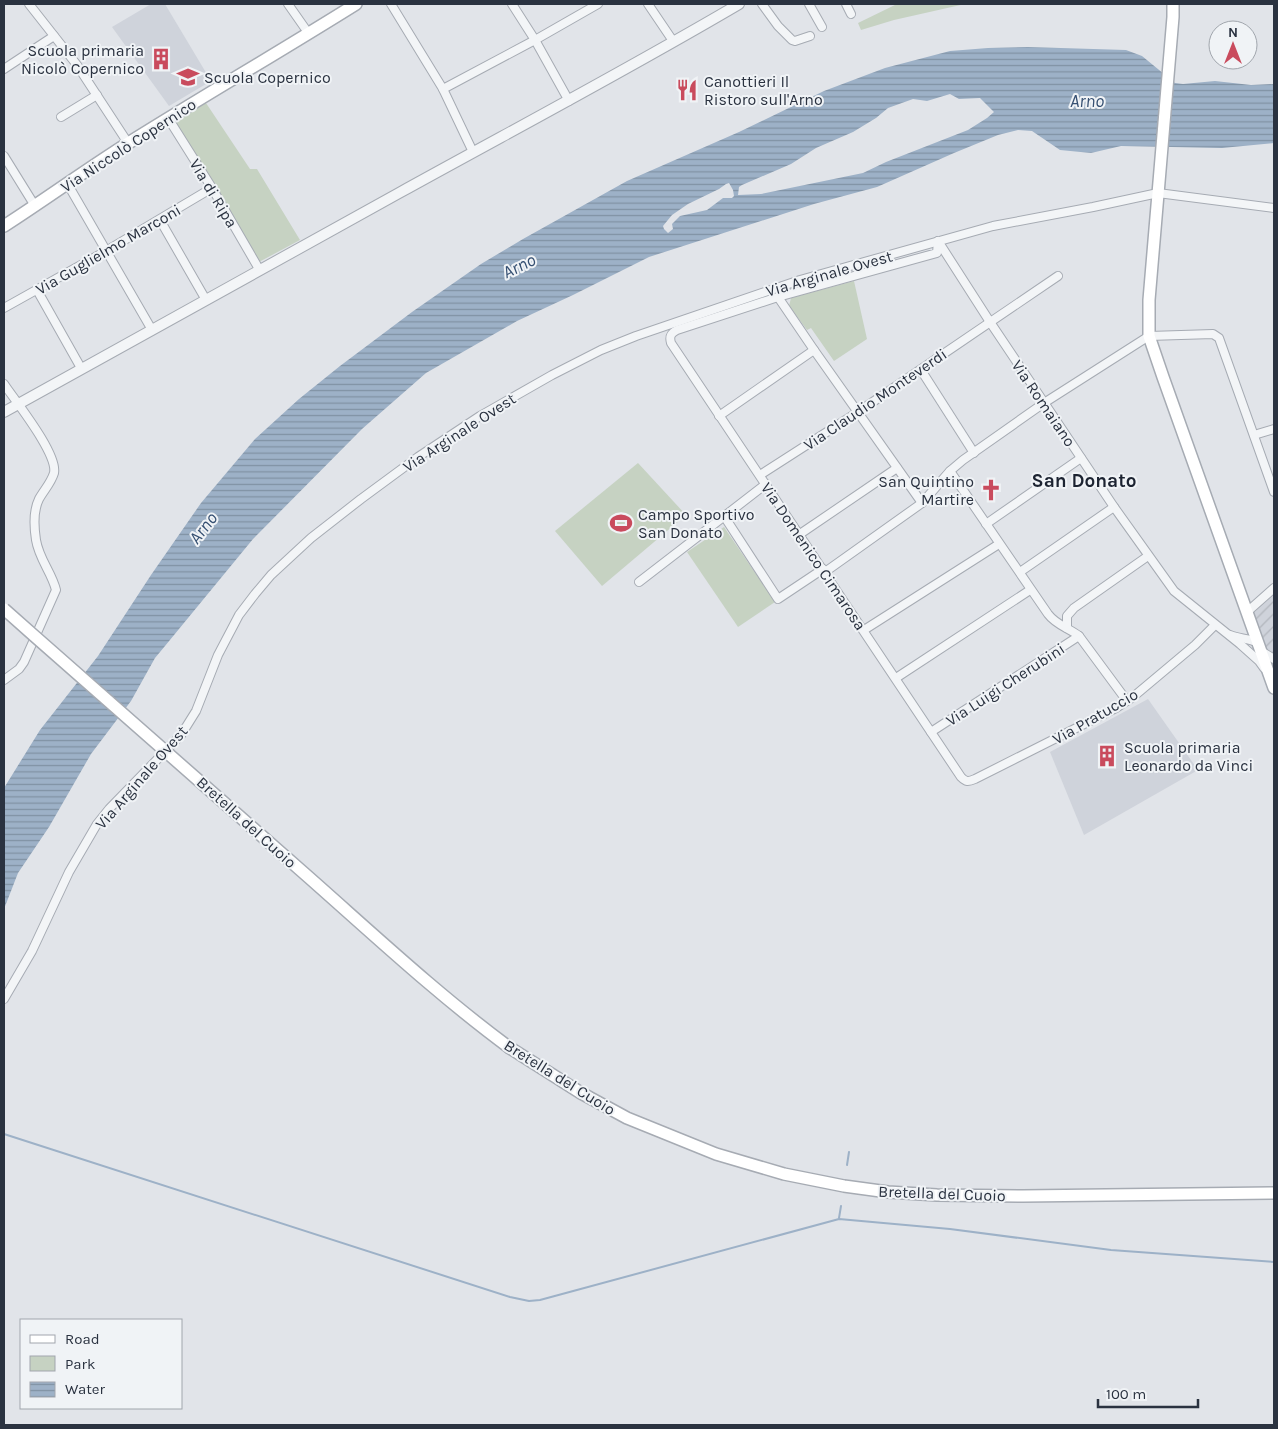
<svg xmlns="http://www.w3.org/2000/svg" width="1278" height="1429" font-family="Karla,sans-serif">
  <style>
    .built { fill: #cfd3db }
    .industrial { fill: url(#industrial-furrows) }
    .green { fill: #c6d2c2 }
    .water { fill: url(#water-rules); fill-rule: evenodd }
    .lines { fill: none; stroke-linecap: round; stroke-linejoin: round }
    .stream { stroke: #9db1c7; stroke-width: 2 }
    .minor-casing { stroke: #a6abb3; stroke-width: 10 }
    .tertiary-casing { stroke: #a6abb3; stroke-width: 12 }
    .secondary-casing { stroke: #a6abb3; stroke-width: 14 }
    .minor { stroke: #f3f5f7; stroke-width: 8 }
    .tertiary { stroke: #f3f5f7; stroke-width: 10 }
    .secondary { stroke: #fff; stroke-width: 11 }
    .secondary-bridge-casing { stroke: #a6abb3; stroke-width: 14; stroke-linecap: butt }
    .secondary-bridge { stroke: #fff; stroke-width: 11 }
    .labels { text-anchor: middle; stroke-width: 4; stroke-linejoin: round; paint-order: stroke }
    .poi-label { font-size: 16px; fill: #2a3240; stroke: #f0f3f6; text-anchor: start }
    .street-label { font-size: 16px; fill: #2a3240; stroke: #f0f3f6 }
    .water-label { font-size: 18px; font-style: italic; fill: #365072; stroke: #f0f3f6 }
    .quarter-label { font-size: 19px; font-weight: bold; fill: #1c2331; stroke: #f0f3f6 }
  </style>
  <defs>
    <pattern id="industrial-furrows" width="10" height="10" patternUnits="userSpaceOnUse" patternTransform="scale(1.25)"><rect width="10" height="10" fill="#cfd3db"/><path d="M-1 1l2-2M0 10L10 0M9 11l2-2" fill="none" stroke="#b2b6bd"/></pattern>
    <pattern id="water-rules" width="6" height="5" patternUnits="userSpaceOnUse" patternTransform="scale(1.25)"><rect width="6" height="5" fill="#9db1c7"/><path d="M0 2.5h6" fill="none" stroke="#8091a3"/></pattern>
  </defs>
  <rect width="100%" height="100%" fill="#e1e4e9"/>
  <g class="built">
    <path d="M151,4h14l46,77 -42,25 -57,-79z"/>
    <path d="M1148,699l50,71 -114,65 -34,-83z"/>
  </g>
  <path class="industrial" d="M1274,591v77l-22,-60z"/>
  <g class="green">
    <path d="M897,4h68l-71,16 -33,10 -3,-7z"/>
    <path d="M206,103l44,66h7l43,71 -41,22 -84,-140z"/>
    <path d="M854,281l13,58 -33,22 -23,-33 -4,2 -18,-24 2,-8z"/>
    <path d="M638,463l48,52 -84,71 -47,-55z"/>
    <path d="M724,527l51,75 -37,25 -51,-75z"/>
  </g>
  <path class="water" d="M1028,47l98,3 16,6 33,27 8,1 32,-3 36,4 23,-1v59l-52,5 -101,-2 -30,7 -31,-3 -28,-19 -14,-1 -20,5 -44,18 -77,34 -63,17 -165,53 -76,38 -56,26 -91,52 -64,56 -109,110 -88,107 -10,12 -24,43 -40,53 -42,73 -31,46 -14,36v-121l36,-58 58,-74 53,-81 50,-72 54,-64 44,-40 41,-33 72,-54 69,-48 42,-25 104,-58 112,-49 85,-41 61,-23 65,-17 38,-3zM950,94l9,5 21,-1 14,14 -7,6 -19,12 -82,32 -23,11 -102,21 -23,1 1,-8 3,-2 49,-21 25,-16 37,-16 23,-14 12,-10 25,-9 14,2zM729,183l4,7 1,6 -2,2h-9l-16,12 -27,6 -8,8 1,5 -5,4 -4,-4 -1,-3 9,-11 16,-11 31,-15 7,-5z"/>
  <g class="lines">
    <g class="stream">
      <path d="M4,1134l506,163 19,4 11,-1 299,-81 111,10 161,21 163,12"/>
      <path d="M847,1165l2,-13"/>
      <path d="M839,1218l2,-12"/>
    </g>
    <g class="minor-casing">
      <g id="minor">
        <path d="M29,4l48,61 51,78"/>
        <path d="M288,4l21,30"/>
        <path d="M391,4l52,85 30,63"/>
        <path d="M512,4l23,36 34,61"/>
        <path d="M648,4l25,37"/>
        <path d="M762,4l16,22 14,14 3,1 15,-5"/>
        <path d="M809,4l13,23"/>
        <path d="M846,4l5,10"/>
        <path d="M4,69l50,-33"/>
        <path d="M443,89l92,-49 63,-36"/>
        <path d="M61,117l36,-22"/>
        <path d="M168,118l44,70 47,81"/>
        <path d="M4,156l31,50"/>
        <path d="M67,183l85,147"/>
        <path d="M160,220l46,80"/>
        <path d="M938,241l-1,12 -159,44 -101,33c-6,3 -8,6 -6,13l290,434c5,5 7,5 14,2l141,-71 17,-11 62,-52 20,-20"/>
        <path d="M938,241l52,81 124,185 60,84 66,53 19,17 5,7"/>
        <path d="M37,290l44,78"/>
        <path d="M778,297l36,53 108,153"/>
        <path d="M4,308l102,-57 106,-63"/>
        <path d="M921,370l53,83"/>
        <path d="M4,384c12,18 54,70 50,89 -3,10 -10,17 -15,26 -6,12 -5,28 -3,41 3,19 16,33 20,50l-32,72 -5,7 -15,11"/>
        <path d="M719,416l95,-66"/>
        <path d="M1254,435l20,-6"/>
        <path d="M950,471l98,143c8,11 21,14 31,22l48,65"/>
        <path d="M760,475l98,-63 200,-136"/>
        <path d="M724,516l54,83 45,-30"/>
        <path d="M986,524l95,-66"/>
        <path d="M800,534l97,-66"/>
        <path d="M825,572l97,-69 28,-32 13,-11 81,-57 105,-67 64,-2 6,4 55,154"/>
        <path d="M1020,572l94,-65"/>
        <path d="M639,582l127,-98"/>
        <path d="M1247,612l27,-24"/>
        <path d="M1067,628v-12l7,-8 74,-52"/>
        <path d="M864,630l135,-86"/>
        <path d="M1230,635c9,4 19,3 28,8l-1,1"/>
        <path d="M1261,651l13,8"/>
        <path d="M896,678l134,-88"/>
        <path d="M931,732l148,-96"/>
        <path d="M4,999l28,-48 37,-79 28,-48 12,-15 72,-74 15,-24 22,-56 21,-40 16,-21 16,-19 40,-37 50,-39 57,-42 62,-41 72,-41 49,-25 35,-14 164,-56 193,-54 100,-19 65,-14 116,15"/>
      </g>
    </g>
    <g class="tertiary-casing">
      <path id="tertiary" d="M4,412c132,-73 263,-147 395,-219 114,-63 228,-123 340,-189"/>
    </g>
    <g class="secondary-casing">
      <g id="secondary">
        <path d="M1173,4v13l-24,283v36l14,41 111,311"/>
        <path d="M4,226c42,-27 83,-57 126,-84 75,-47 151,-91 226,-138"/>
        <path d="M510,1048l71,45 46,25 89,36 68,20 60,12 44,6 49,3 86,1 251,-3"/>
      </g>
    </g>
    <use href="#minor" class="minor"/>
    <use href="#tertiary" class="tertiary"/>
    <use href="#secondary" class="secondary"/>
    <g class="secondary-bridge-casing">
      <path id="secondary-bridge" d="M4,609c100,89 201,177 301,265 67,59 133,121 205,174"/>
    </g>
    <use href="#secondary-bridge" class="secondary-bridge"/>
  </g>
  <defs>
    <g id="building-bare" transform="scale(1.725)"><path d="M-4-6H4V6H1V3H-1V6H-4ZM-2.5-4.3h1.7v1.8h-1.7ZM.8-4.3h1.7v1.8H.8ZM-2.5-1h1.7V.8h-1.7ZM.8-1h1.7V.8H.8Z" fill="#c94b5d" stroke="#f0f3f6" stroke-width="2.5" paint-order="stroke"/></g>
    <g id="school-bare" transform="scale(1.725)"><path d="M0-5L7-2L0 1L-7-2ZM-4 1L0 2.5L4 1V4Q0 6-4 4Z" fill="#c94b5d" stroke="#f0f3f6" stroke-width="2.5" paint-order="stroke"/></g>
    <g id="restaurant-bare" transform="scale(1.725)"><path d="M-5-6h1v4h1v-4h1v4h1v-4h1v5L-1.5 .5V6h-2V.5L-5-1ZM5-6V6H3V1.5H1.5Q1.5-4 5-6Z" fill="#c94b5d" stroke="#f0f3f6" stroke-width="2.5" paint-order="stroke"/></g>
    <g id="church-bare" transform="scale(1.725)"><path d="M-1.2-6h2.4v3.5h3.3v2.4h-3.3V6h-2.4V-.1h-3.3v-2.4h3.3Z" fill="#c94b5d" stroke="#f0f3f6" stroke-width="2.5" paint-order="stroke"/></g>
    <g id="stadium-bare" transform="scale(1.725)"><path d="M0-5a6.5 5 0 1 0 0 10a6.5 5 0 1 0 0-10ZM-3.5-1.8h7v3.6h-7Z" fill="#c94b5d" stroke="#f0f3f6" stroke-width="2.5" paint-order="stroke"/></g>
  </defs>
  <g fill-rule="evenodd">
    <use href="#building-bare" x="161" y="59"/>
    <use href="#school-bare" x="188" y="77"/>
    <use href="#restaurant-bare" x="687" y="90"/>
    <use href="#church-bare" x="991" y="490"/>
    <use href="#stadium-bare" x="621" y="523"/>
    <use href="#building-bare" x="1107" y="756"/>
  </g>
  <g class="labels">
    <g class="poi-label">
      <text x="144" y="56" text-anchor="end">Scuola primaria<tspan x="144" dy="18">Nicolò Copernico</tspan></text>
      <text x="204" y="83">Scuola Copernico</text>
      <text x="704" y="87">Canottieri Il<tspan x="704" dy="18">Ristoro sull'Arno</tspan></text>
      <text x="974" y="487" text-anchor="end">San Quintino<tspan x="974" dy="18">Martire</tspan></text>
      <text x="638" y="520">Campo Sportivo<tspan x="638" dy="18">San Donato</tspan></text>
      <text x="1124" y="753">Scuola primaria<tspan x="1124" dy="18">Leonardo da Vinci</tspan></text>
    </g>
    <g class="street-label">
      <text transform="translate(128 145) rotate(-33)" y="6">Via Niccolò Copernico</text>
      <text transform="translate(214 193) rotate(59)" y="6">Via di Ripa</text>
      <text transform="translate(108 249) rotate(-30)" y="6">Via Guglielmo Marconi</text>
      <text transform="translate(829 273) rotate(-16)" y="6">Via Arginale Ovest</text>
      <text transform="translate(875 399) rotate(-34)" y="6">Via Claudio Monteverdi</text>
      <text transform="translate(1044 403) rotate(56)" y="6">Via Romaiano</text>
      <text transform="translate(459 432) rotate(-33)" y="6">Via Arginale Ovest</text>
      <text transform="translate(814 556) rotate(56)" y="6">Via Domenico Cimarosa</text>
      <text transform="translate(1005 684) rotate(-33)" y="6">Via Luigi Cherubini</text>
      <text transform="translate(1095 716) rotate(-30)" y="6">Via Pratuccio</text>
      <text transform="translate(141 777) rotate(-49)" y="6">Via Arginale Ovest</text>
      <text transform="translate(247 822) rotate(42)" y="6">Bretella del Cuoio</text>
      <text transform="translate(560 1077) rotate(32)" y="6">Bretella del Cuoio</text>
      <text transform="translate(942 1193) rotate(2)" y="6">Bretella del Cuoio</text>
    </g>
    <g class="water-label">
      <text x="1087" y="107">Arno</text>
      <text transform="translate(519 266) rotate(-26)" y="6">Arno</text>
      <text transform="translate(203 528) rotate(-52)" y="6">Arno</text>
    </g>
    <g class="quarter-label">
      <text x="1084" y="487">San Donato</text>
    </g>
  </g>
  <rect width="1278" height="1429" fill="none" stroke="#2a3240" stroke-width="10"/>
  <rect x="20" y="1319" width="162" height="90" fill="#f0f3f6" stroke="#a1a6ad"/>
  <rect x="30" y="1335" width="25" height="8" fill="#ffffff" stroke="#a1a6ad"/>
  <text x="65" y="1344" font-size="15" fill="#2a3240">Road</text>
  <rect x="30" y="1356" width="25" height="15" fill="#c6d2c2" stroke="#a1a6ad"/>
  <text x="65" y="1369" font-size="15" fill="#2a3240">Park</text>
  <rect x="30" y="1382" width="25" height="15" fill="url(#water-rules)" stroke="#a1a6ad"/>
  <text x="65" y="1394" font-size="15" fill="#2a3240">Water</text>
  <g transform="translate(1233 45)"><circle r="24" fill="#f0f3f6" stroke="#a1a6ad"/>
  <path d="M0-4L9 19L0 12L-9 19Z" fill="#c94b5d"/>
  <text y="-8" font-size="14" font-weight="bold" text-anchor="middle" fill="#2a3240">N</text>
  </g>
  <path d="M1098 1399v8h100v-8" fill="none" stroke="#2a3240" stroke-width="2.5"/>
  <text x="1106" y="1399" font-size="15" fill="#2a3240" stroke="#f0f3f6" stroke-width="4" paint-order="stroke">100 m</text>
</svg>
